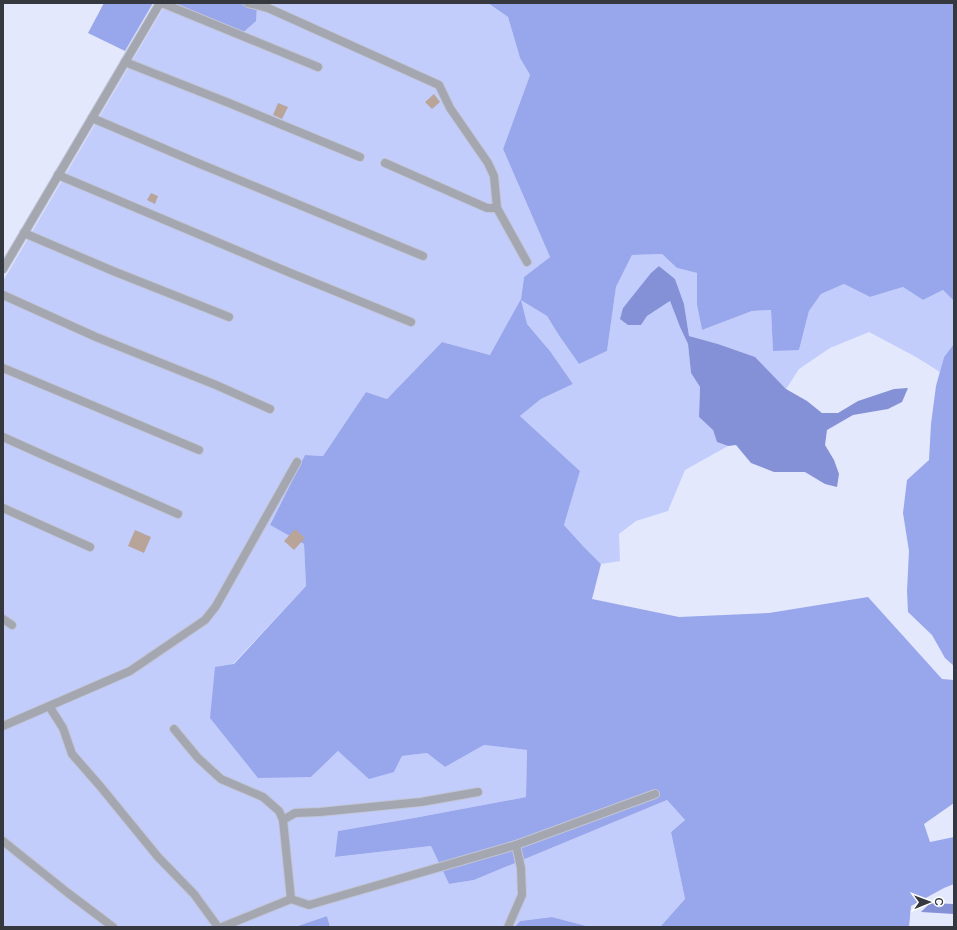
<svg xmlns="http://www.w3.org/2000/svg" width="957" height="930" font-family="Manrope,sans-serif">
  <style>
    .green { fill: #c3cdfc }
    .forest { fill: #98a6ec }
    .water { fill: #8491d6 }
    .building { fill: #b9a499 }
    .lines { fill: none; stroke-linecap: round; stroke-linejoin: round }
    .minor-casing { stroke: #c0c5d7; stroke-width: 10 }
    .minor { stroke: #a5a7b0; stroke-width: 8 }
  </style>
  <rect width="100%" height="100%" fill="#e3e8fd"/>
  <path class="green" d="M257,3h231l20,14 12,41 10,17 -27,74 47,108 -26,20 -3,22 26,17 11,18 21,30 28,-13 9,-64 16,-32 30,-1 15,14 20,5v32l5,25 50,-19 19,-1 2,40h26l10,-39 12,-17 23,-10 26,13 33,-10 20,13 20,-10 11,11v43l-10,13 -4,15 -24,-15 -47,-25 -39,16 -31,21 -13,20 -32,-32 -36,-13 -29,-8 -5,-32 -9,-25 -16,-13 -36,42 18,17 6,-9 23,-15 10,26 8,17 3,29 9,14 -1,30 14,13 4,12 11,4 -43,24 -17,41 -32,10 -17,13 1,27 -19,3 -18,-18 -19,-21 16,-54 -60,-55 21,-17 32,-15 -23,-33 -23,-27 -37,31 -48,-13 -55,57 -21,-7 -43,64 -18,-1 -35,70 34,19 2,42 -73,78 78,113 27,-26 56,21 8,-16 25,-3 18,14 39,-22 43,5 -1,47 -112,21 -76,13 -2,26 95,-11 18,38 25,-4 193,-80 18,20 -14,12 14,67 -25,28h-70l-38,-10 -32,4 -5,6h-185l-3,-11 -32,11h-292v-646l162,-276z"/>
  <g class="forest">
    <path d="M104,3h49l-28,48 -37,-18z"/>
    <path d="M166,3h91l-1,18 -17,15z"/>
    <path d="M488,3h466v298l-11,-11 -20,10 -20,-13 -33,10 -26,-13 -23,10 -12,17 -10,39 -26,1 -2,-41 -19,1 -50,19 -5,-25v-32l-20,-5 -15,-14 -30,1 -16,32 -9,64 -28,13 -21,-30 -11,-18 -26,-16 6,24 23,27 23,33 -32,15 -21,17 60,55 -16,54 19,21 18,18 -9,35 87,18 90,-4 99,-16 74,82 12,1v123l-30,21 6,18 24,-5v47l-10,4 -33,18 -2,21h-249l25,-28 -14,-67 14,-12 -18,-20 -193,80 -25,4 -18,-38 -96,11 3,-26 76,-13 112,-21 1,-47 -43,-5 -39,22 -18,-14 -25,3 -8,16 -25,7 -31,-28 -27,26 -53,1 -48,-60 5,-51 19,-3 72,-78 -2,-42 -34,-19 35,-70 18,1 43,-64 21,7 55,-57 48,13 31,-56 3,-22 26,-20 -47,-108 27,-74 -10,-17 -12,-41z"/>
    <path d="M954,344v322l-9,-8 -13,-23 -24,-23 -1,-21 2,-40 -6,-38 4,-33 22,-20 2,-36 5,-38 8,-29z"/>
    <path d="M327,916l3,11h-35z"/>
    <path d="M552,917l38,10h-75l5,-6z"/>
  </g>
  <g class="water">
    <path d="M659,266l16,13 9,25 5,32 29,8 37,13 31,32 21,12 15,12h16l20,-12 36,-12 14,-1 -6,14 -14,7 -35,6 -26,15 -2,15 9,15 5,14 -2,13 -12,-3 -20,-12h-31l-23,-9 -15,-18 -8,1 -11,-4 -4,-12 -14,-13 1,-30 -9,-14 -3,-29 -8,-17 -10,-26 -23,15 -6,9h-13l-8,-6 3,-11 28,-35z"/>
    <path d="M930,903l24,1v10l-33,-2z"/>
  </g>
  <g class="building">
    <path d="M434,94l6,8 -8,7 -7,-7z"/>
    <path d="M278,103l10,4 -6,12 -9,-4z"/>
    <path d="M151,193l7,3 -3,8 -8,-4z"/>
    <path d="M295,529l10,9 -11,12 -10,-9z"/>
    <path d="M135,530l16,7 -7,16 -16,-7z"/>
  </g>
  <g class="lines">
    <g class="minor-casing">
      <g id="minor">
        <path d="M162,3l156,64"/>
        <path d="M248,3l20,5 171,77 11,23 38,55 6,13 3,32 30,54"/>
        <path d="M125,62l104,41 131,54"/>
        <path d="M92,118l101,43 230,95"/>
        <path d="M385,163l102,45h10"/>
        <path d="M58,175l235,99 118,48"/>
        <path d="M24,233l89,38 116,46"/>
        <path d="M3,269l157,-266"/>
        <path d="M3,295l93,42 120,48 54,24"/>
        <path d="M3,368l196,82"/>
        <path d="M3,437l49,22 126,55"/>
        <path d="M3,508l87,39"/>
        <path d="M3,619l9,6"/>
        <path d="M49,706l14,22 9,26 28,32 58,71 36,37 24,33"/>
        <path d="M3,726l127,-55 75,-51 11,-14 81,-144"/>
        <path d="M174,729l24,29 23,21 42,18 16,14 4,9 8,79"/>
        <path d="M283,820l12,-7 25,-1 101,-10 57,-10"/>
        <path d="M3,841l65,52 45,34"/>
        <path d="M222,927l69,-28 18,6 207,-60 139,-51"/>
        <path d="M508,927l14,-32 -1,-27 -5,-23"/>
      </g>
    </g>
    <use href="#minor" class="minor"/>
  </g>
  <rect width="957" height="930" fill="none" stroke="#363840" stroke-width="8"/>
  <g transform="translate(929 902) rotate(89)" stroke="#ffffff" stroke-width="3" paint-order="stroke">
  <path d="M0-3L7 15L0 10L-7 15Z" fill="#363840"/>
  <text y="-6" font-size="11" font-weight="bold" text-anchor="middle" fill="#363840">С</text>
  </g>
</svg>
